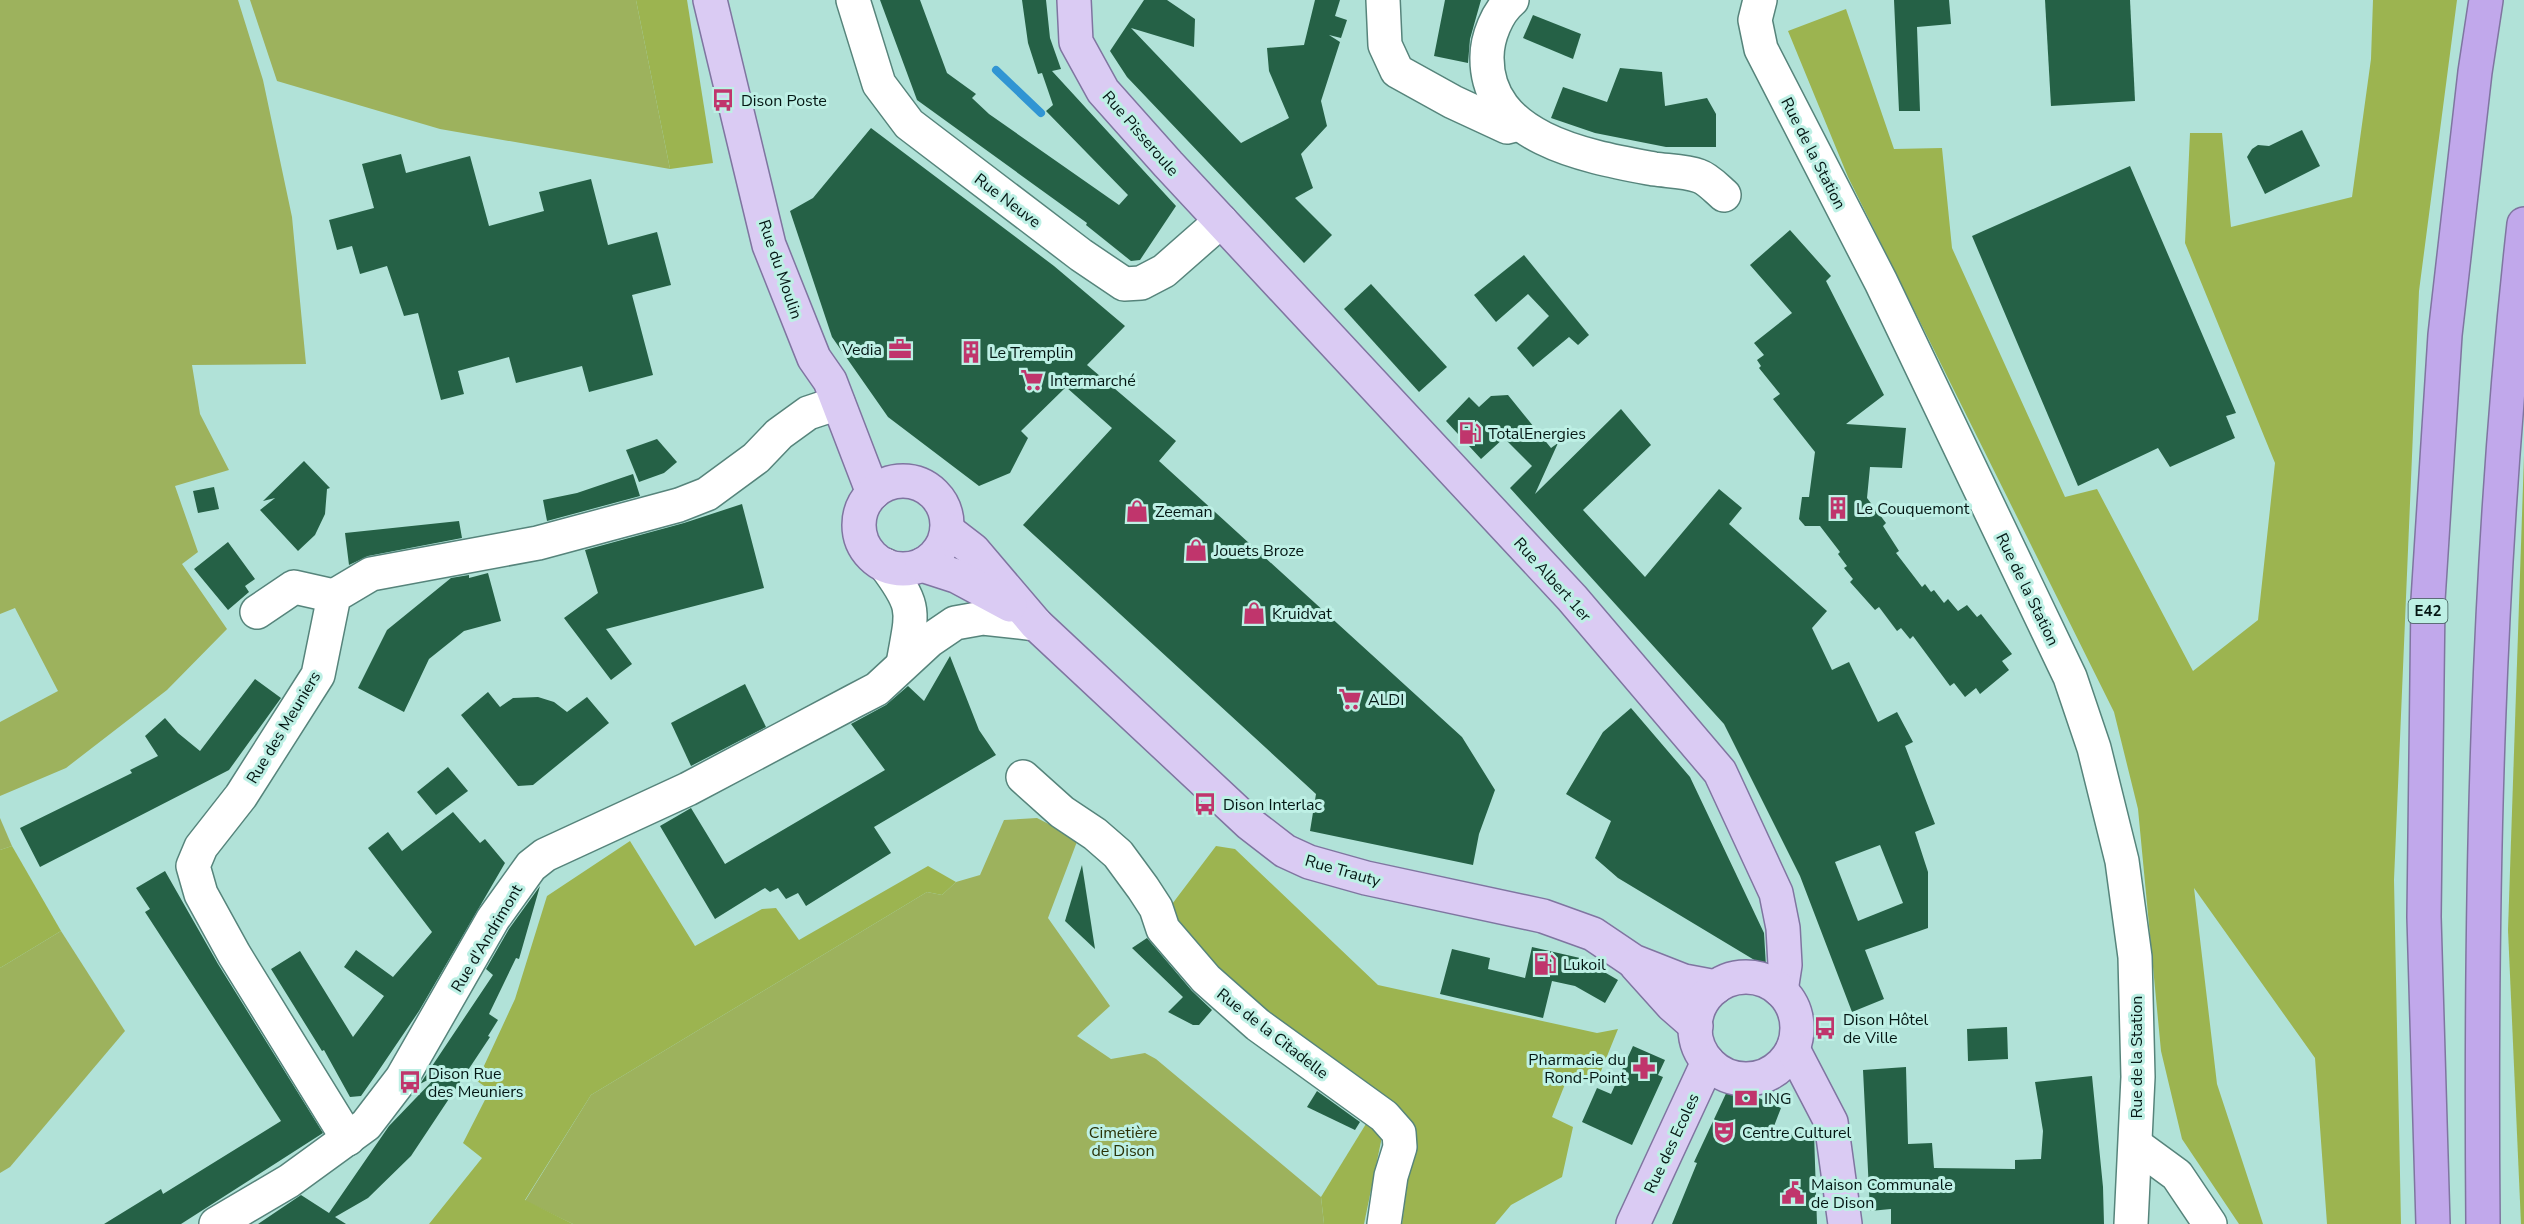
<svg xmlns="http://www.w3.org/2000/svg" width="2524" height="1224" font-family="'Nunito Sans',sans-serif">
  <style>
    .green { fill: #9db25d }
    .forest { fill: #9cb450 }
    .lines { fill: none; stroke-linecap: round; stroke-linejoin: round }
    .stream { stroke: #3195d3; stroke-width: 8 }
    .building { fill: #256146; fill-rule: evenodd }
    .minor-casing { stroke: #56847b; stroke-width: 36 }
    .major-casing { stroke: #7f75a0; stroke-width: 36 }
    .highway-casing { stroke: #7f75a0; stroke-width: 36 }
    .minor { stroke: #fff; stroke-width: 33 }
    .major { stroke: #dacbf3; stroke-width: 33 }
    .highway { stroke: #c1a8eb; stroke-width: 33 }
    .labels { text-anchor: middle; stroke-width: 6; stroke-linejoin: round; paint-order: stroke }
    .shield { fill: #bef0e5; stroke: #3c5853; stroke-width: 1.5 }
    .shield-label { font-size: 15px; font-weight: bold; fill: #041714 }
    .poi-label { font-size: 16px; fill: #041714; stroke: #bef0e5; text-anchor: start }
    .street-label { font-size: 16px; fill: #041714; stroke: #bef0e5 }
    .park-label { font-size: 16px; fill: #293207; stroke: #bef0e5 }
  </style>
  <rect width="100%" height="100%" fill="#b1e2d8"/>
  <g class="green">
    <path d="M0,0h238l25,80 29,137 14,147 -114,1 8,49 29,56 -54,16 23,66 -16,12 45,65 -60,61 -101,78 -66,28v-74l58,-31 -43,-83 -15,6z"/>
    <path d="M250,0h386l34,169 -230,-40 -163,-48z"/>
    <path d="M0,818l12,28 -12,4z"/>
    <path d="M1037,818l41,21 -30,79 62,88 -33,30 34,23 34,-6 11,6 165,138 3,27h-751l-48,-23 66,-106 336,-203 15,3 14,-13 24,-7 24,-55z"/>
    <path d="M61,931l64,100 -115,136 -10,6v-205z"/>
  </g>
  <g class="forest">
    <path d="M636,0h51l26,163 -43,6z"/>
    <path d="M2373,0h84l-38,291 -25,589 7,344h-74l-12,-166 -121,-170 23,196 46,140h-24l-57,-85 -21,-88 -23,-242 -24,-97 -266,-535 -60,-146 58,-22 48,140 48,-1 10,100 113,249 32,-8 96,182 65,-51 17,-157 -90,-220 5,-110h32l9,94 121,-30 19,-138z"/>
    <path d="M2524,456v768h-3l-13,-294z"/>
    <path d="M630,841l65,105 67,-37 14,-1 23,32 129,-74 28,16 -14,13 -15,-3 -336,203 -66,105 48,24h-144l53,-66 -19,-15 27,-53 -13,-9 38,-82 32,-103z"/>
    <path d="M12,846l49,85 -61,37v-118z"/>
    <path d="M1216,846l19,3 143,136 219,48 21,-4 -21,52 -28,-7 -17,43 21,10 -11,50 -51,28 -16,19h-93l13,-96 -152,-108 -103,-100z"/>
    <path d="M1369,1119l15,8 -20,97h-40l-3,-27z"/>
  </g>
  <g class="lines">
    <path class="stream" d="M996,70l45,43"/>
  </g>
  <g class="building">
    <path d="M880,0h40l27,73 29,21 -4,4 17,16 130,91 9,-10 -82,-84 7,-6 -11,-32 -4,1 -10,-31 -6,-43h24l4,38 11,31 -9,2 124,135 -36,54 -9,1 -45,-36 1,-2 -170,-123z"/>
    <path d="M1144,0h23l28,19 -1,28 -63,-19 110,115 48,-25 -20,-47 -2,-23 37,-3 11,-45h25l-5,16 12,4 -6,18 -12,-3 11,7 -19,59 6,25 -26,28 12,34 -18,10 37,37 -28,28 -177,-186 -17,-26z"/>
    <path d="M1445,0h36l-11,39 -2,24 -34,-7z"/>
    <path d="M1894,0h55l2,24 -34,3 3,84h-21z"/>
    <path d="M2045,0h85l5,101 -84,5z"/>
    <path d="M1533,15l48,19 -8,25 -50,-21z"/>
    <path d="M1620,68l42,4 3,34 42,-8 9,16v33h-50l-71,-14 -44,-15 12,-31 44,15z"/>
    <path d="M871,128l183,138 71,60 -38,39 89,76 -17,20 303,276 33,53 -16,44 -6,31 -163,-34 6,-37 -293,-269 89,-97 -46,-41 -45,44 7,7 -18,35 -31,13 -91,-69 -56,-80 -42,-126 23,-13z"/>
    <path d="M2302,130l18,36 -55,28 -18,-37 5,-8 6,-4 11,1z"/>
    <path d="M401,154l5,19 64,-17 19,70 55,-15 -5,-19 52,-13 17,66 49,-13 14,53 -39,10 21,80 -64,17 -7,-26 -66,17 -7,-26 -51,14 6,23 -23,6 -23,-87 -14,3 -17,-50 -27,8 -8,-28 -15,4 -8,-30 45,-12 -12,-44z"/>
    <path d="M2130,166l106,247 -10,3 9,22 -65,29 -12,-19 -80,38 -106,-250z"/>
    <path d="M1790,230l41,46 -5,5 58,114 -38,29 60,4 -4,40 -32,-1 -3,31 19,25 -3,3 16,25 -3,2 26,34 3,-3 6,8 3,-2 10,13 4,-4 10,12 9,-6 10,12 4,-3 31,40 -10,7 7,9 -29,24 -4,-6 -11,9 -11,-14 -4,3 -37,-50 -3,3 -9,-11 -4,3 -18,-24 -4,3 -25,-28 3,-3 -9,-11 3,-2 -9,-12 2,-2 -20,-26h-15l-6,-7 3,-22h7l6,-45 -42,-53 7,-5 -21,-26 2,-2 -4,-6 7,-5 -10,-12 38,-30 -42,-48z"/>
    <path d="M1524,255l65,80 -11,10 -9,-8 -36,30 -16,-19 32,-32 -21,-22 -32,28 -22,-27z"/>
    <path d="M1371,284l76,83 -28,25 -75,-83z"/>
    <path d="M1508,395l43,53 7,-5 -23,51 86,-85 30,36 -68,65 62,67 74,-88 23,19 -13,16 98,87 -15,17 20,42 17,-8 29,60 19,-10 16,30 -8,4 30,78 -20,8 13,40v56l-63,22 19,49 -32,13 -52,-136 -76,-152 -214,-236 22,-22 -28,-28 -23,21 -35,-38 23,-24 10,10 12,-11zM1880,845l23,58 -45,18 -23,-59z"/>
    <path d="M657,439l20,23 -13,11 -25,9 -13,-32z"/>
    <path d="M304,461l26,27 -3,1 -2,25 -10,21 -17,16 -38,-41 15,-12 -12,3z"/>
    <path d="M633,474l7,22 -93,25 -4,-21 34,-7z"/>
    <path d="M214,487l5,22 -21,4 -5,-22z"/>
    <path d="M742,504l22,84 -158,41 26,35 -21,16 -47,-62 34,-25 -13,-43 99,-27z"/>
    <path d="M459,521l3,17 -94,18 -19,9 -4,-32z"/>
    <path d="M228,542l27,37 -10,7 4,6 -21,18 -34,-41z"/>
    <path d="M488,573l13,48 -37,10 -35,28 -25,53 -46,-24 29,-58 64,-52 18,-3v3z"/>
    <path d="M950,656l29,74 17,25 -122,72 17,26 -85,53 -8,-13 -12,6 -8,-11 -8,4 -5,-4 -50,31 -55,-93 31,-18 34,56 160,-94 -34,-46 35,-19 22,-19 16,15z"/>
    <path d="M255,679l26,19 -52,72 -189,97 -20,-39 112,-55 -2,-3 28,-14 -13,-20 20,-18 13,15 22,18z"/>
    <path d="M745,684l21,43 -75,39 -20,-43z"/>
    <path d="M488,692l12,15 13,-9 25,-1 16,5 13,10 20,-15 22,26 -76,62 -15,1 -57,-71z"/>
    <path d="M1631,708l59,69 74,156 2,34 -148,-89 -23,-20 16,-37 -45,-27 37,-62z"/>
    <path d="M448,767l20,24 -32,24 -19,-23z"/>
    <path d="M453,812l27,31 5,-4 20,24 -86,148 -44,65 -14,20 -11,1 -26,-47 -2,1 -51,-82 29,-18 53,86 31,-41 -40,-29 12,-17 37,27 39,-45 -64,-84 20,-16 14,19z"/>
    <path d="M1082,865l13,84 -30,-28z"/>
    <path d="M165,871l53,93 105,169 -142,91h-77l57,-35 2,5 118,-73 -136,-209 5,-3 -14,-21z"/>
    <path d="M540,886l-21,73 -3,-1 -27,56 9,6 -10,16 2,1 -79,119 -43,42 -33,19 11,7h-88l43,-29 28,18 60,-87 50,-52 -19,10 73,-109 -7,-6 23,-40z"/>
    <path d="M1147,938l45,53 20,19 -13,15h-6l-25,-13 15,-15 -51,-49z"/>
    <path d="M1532,947l48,11 38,22 -13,23 -30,-17 -23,-5 -9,37 -103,-24 12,-45 38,9 -2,11 37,9z"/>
    <path d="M2007,1027l1,32 -40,2 -1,-32z"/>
    <path d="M1633,1046l32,14 -7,15 5,2 -31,68 -50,-23 15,-34 14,6z"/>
    <path d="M1906,1067l2,77 24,-1 2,25 81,1v-9l26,-1 2,-28 -8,-49 57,-6 11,111 1,37h-213v-15l-21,2 -7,-141z"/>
    <path d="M1730,1085l51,23 -10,26 43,-1 3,91h-145l25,-61 -3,-1z"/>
    <path d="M1317,1091l43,31 -5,8 -48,-23z"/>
  </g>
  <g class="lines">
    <g class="minor-casing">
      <g id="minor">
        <path d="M853,0l26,84 30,40 172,131 43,29 17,-1 23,-12 57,-50"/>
        <path d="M1383,0l2,45 12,26 56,31 54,25 12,-3"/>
        <path d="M1512,0c-15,12 -25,38 -25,57 -1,83 103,100 167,112 14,2 32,2 45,7 9,3 18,13 25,19"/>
        <path d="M1760,0l-5,20 6,29 120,233 189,395 24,71 28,113 13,96 3,120 -7,147"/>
        <path d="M885,565c33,44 27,46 18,99"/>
        <path d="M257,612l37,-25 40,9"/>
        <path d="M1023,777l39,35 33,22 23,20 25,34 13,20 7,21 43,50 52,46 126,91 15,17 1,14 -9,29 -7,48"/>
        <path d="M348,1139l-114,-185 -33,-60 -8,-28 8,-19 40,-51 77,-121 16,-79 37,-22 167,-31 141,-38 28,-11 49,-36 23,-24 29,-21 30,-10"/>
        <path d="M2136,1145l41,30 33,49"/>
        <path d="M216,1224l73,-43 77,-56 36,-47 91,-159 38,-53 14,-11 143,-66 166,-88 23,-12 53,-49 25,-17 28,-5 53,6"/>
      </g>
    </g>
    <g class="major-casing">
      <g id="major">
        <path d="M710,0l59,245 45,113 16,23 43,112"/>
        <path d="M1074,0l2,42 27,49 65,73 404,434 148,174 56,121 7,35 2,37 -4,26"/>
        <circle cx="903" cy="525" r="44"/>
        <path d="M947,530l26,20 63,74 214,200 35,27 24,11 57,16 177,38 50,18 40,27 51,20 32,6"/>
        <path d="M922,565l34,11 54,29"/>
        <path d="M1636,965l36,40 24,21"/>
        <circle cx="1746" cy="1028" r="51"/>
        <path d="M1793,1049l38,73 14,102"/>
        <path d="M1633,1224l75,-162"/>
      </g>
    </g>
    <g class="highway-casing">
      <g id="highway">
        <path d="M2433,1224l-9,-307 4,-317 17,-265 30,-263 11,-72"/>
        <path d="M2483,1224c-3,-334 4,-668 41,-1000"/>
      </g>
    </g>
    <use href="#minor" class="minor"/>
    <use href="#major" class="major"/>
    <use href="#highway" class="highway"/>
  </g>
  <defs>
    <g id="bus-bare" transform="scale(1.8)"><path d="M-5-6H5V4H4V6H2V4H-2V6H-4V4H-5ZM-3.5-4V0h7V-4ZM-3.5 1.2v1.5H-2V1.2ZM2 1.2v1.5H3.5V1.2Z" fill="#c0356c" stroke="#bef0e5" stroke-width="2.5" paint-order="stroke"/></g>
    <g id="office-bare" transform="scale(1.8)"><path d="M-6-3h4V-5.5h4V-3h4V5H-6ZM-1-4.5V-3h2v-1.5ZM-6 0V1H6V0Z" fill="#c0356c" stroke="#bef0e5" stroke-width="2.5" paint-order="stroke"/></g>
    <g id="building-bare" transform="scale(1.8)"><path d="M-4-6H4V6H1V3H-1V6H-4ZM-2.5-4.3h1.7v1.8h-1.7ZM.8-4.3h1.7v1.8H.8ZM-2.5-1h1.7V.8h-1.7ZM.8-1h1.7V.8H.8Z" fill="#c0356c" stroke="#bef0e5" stroke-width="2.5" paint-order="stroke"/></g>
    <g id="supermarket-bare" transform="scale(1.8)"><path d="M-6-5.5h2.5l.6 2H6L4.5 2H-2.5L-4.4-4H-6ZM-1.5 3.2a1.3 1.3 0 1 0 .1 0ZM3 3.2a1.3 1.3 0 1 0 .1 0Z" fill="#c0356c" stroke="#bef0e5" stroke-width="2.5" paint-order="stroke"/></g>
    <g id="fuel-bare" transform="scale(1.8)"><path d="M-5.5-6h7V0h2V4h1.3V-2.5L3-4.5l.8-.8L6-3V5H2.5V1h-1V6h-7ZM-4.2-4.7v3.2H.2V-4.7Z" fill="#c0356c" stroke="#bef0e5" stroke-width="2.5" paint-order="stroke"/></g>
    <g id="shop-bare" transform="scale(1.8)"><path d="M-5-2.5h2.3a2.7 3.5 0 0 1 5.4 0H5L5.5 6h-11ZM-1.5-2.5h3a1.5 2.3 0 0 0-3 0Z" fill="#c0356c" stroke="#bef0e5" stroke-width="2.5" paint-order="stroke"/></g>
    <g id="pharmacy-bare" transform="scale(1.8)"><path d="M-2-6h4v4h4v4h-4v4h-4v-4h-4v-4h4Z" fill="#c0356c" stroke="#bef0e5" stroke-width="2.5" paint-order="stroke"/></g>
    <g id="bank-bare" transform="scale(1.8)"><path d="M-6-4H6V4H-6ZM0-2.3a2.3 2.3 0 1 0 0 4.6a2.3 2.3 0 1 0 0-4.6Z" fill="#c0356c" stroke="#bef0e5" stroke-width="2.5" paint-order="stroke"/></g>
    <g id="theatre-bare" transform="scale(1.8)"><path d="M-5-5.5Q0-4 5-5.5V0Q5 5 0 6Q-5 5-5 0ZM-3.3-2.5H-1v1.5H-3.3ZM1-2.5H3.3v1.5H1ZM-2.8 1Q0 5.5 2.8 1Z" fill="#c0356c" stroke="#bef0e5" stroke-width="2.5" paint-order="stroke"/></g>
    <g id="civic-bare" transform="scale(1.8)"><path d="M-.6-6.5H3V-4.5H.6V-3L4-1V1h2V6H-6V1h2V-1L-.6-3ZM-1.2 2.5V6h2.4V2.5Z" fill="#c0356c" stroke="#bef0e5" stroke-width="2.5" paint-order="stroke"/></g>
  </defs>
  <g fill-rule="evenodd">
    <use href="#bus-bare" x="723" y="100"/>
    <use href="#office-bare" x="900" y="349"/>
    <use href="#building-bare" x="971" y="352"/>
    <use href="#supermarket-bare" x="1032" y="380"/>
    <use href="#fuel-bare" x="1470" y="433"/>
    <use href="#building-bare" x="1838" y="508"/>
    <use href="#shop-bare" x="1137" y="511"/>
    <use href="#shop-bare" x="1196" y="550"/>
    <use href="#shop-bare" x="1254" y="613"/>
    <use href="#supermarket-bare" x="1350" y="699"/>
    <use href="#bus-bare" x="1205" y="804"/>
    <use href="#fuel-bare" x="1545" y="964"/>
    <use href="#bus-bare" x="1825" y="1028"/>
    <use href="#pharmacy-bare" x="1644" y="1068"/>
    <use href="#bus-bare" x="410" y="1082"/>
    <use href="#bank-bare" x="1746" y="1098"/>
    <use href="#theatre-bare" x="1724" y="1132"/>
    <use href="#civic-bare" x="1793" y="1193"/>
  </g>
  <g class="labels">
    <rect class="shield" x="2408.5" y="599" width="39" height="24" rx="4.5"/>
    <g class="shield-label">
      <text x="2428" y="616">E42</text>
    </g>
    <g class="poi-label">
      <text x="741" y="106">Dison Poste</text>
      <text x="882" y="355" text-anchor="end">Vedia</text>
      <text x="989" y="358">Le Tremplin</text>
      <text x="1050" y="386">Intermarché</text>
      <text x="1488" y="439">TotalEnergies</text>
      <text x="1856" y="514">Le Couquemont</text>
      <text x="1155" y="517">Zeeman</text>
      <text x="1214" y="556">Jouets Broze</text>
      <text x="1272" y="619">Kruidvat</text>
      <text x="1368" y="705">ALDI</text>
      <text x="1223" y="810">Dison Interlac</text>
      <text x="1563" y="970">Lukoil</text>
      <text x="1843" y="1025">Dison Hôtel<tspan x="1843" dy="18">de Ville</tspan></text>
      <text x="1626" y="1065" text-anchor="end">Pharmacie du<tspan x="1626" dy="18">Rond-Point</tspan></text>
      <text x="428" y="1079">Dison Rue<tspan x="428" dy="18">des Meuniers</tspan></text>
      <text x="1764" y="1104">ING</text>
      <text x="1742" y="1138">Centre Culturel</text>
      <text x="1811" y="1190">Maison Communale<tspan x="1811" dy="18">de Dison</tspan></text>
    </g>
    <g class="street-label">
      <text transform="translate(1141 133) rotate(49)" y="6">Rue Pisseroule</text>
      <text transform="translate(1814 153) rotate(63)" y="6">Rue de la Station</text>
      <text transform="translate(1008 200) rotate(37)" y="6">Rue Neuve</text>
      <text transform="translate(781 269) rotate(71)" y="6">Rue du Moulin</text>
      <text transform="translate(1553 579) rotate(48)" y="6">Rue Albert 1er</text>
      <text transform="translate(2028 589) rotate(64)" y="6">Rue de la Station</text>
      <text transform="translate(283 727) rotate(-59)" y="6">Rue des Meuniers</text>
      <text transform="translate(1343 870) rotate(16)" y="6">Rue Trauty</text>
      <text transform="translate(486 938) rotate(-59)" y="6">Rue d'Andrimont</text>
      <text transform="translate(1273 1033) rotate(38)" y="6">Rue de la Citadelle</text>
      <text transform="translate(2136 1057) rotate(-90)" y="6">Rue de la Station</text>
      <text transform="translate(1671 1143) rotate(-65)" y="6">Rue des Ecoles</text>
    </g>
    <g class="park-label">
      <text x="1123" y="1138">Cimetière<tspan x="1123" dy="18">de Dison</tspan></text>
    </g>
  </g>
</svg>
